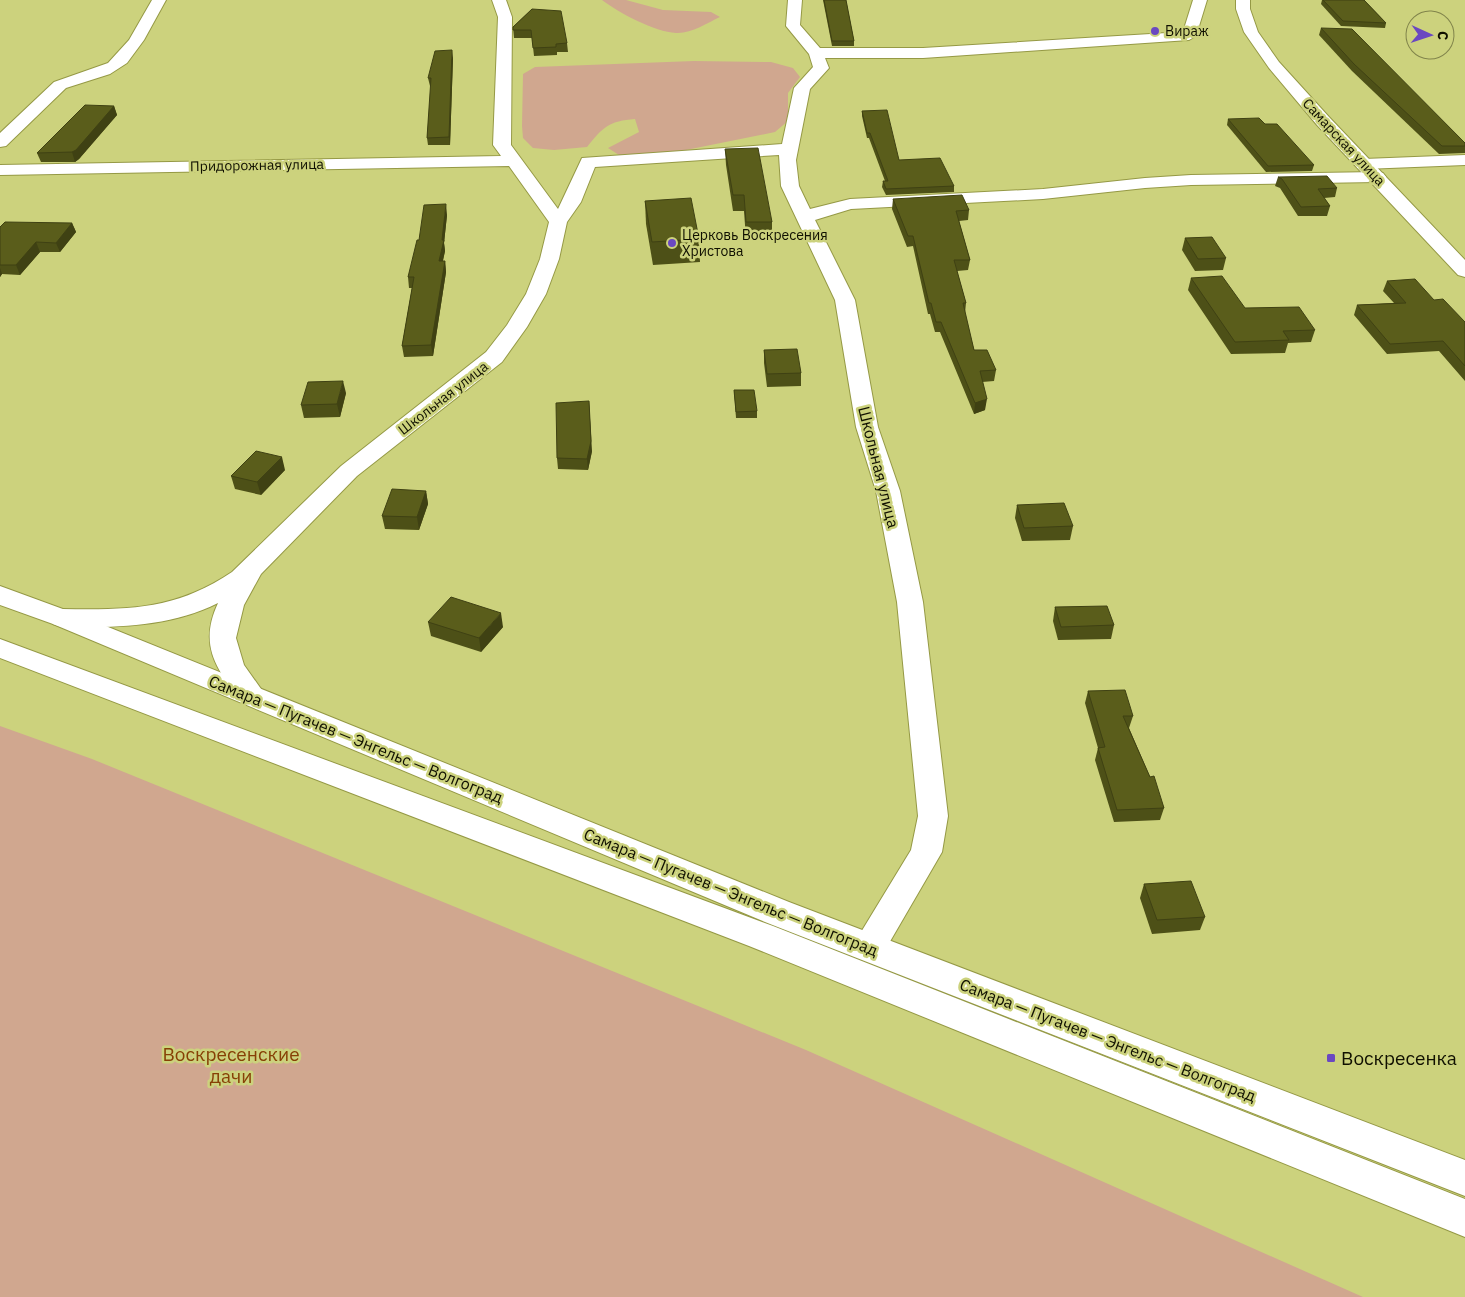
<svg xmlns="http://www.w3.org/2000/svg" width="1465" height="1297" font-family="'IBM Plex Sans',sans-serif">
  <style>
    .green { fill: #d0a78f }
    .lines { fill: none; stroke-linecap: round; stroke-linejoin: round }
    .minor-casing { stroke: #959945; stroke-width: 2 }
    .primary-casing { stroke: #959945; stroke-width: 2 }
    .minor { fill: #fff; fill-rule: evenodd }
    .primary { fill: #fff; fill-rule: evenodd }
    .wall { fill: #4d5017 }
    .shaded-wall { fill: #3f4113 }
    .building { fill: #5a5d1b; stroke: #3f4113 }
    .poi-dot { fill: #6a48c1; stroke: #ccd27d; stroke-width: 2 }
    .labels { text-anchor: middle; stroke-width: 5; stroke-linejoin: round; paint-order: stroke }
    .far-poi-label { font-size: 14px; fill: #101000; stroke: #ccd27d; text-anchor: start }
    .far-street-label { font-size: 14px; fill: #101000; stroke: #ccd27d }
    .street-label { font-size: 16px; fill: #101000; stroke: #ccd27d }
    .near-park-label { font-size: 19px; fill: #874006; stroke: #ccd27d }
    .near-poi-label { font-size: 19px; fill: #101000; stroke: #ccd27d; text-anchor: start }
  </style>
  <rect width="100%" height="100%" fill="#ccd27d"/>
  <g class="green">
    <path d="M602,0h24l37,10 48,2 9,5c-13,6 -29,17 -44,16 -21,-1 -57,-20 -74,-33z"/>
    <path d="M694,61l77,1 22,6 7,9 -12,16v28l-13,11 -99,20 -57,3 -11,-7 31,-16 -4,-13c-26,2 -32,8 -48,28l-33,3 -21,-2 -10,-10 -1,-12 1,-52 12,-7z"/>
    <path d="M0,726l92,33 714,291 557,247h-1363z"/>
  </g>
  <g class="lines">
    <g class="minor-casing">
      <g id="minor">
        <path d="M152,0h14l-22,40 -17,23 -17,11 -44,14 -60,58 -6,1v-14l54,-51 54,-19 21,-23z"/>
        <path d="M492,0h14l6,17 -1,128 47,64 24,-51 200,-14 12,-56 19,-21 -4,-13 -23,-28 2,-26h14l-2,25 20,23h103l260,-16 10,-32h14l-11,36 -7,4 -266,18h-98l4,10 -19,21 -14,71 3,26 11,23 40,-10 193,-10 102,-11 46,-3 186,-3 6,1 3,4 -3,4 -6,1 -186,3 -46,3 -102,11 -192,10 -36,11 40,80 23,127 22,64 23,111 25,214 -6,36 -61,105 -12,4 -12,-4 -5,-10 59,-97 7,-34 -21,-214 -21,-111 -20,-64 -21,-127 -54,-114 -2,-31 -184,12 -14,35 -14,20 -8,37 -13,35 -19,33 -25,35 -145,114 -96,98 -17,31 -8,33 8,27 22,31 -4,7 -10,3 -10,-3c-25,-34 -44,-57 -24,-100 -48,24 -103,25 -156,24l-9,-3 -4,-6 4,-6 9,-3c66,1 114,1 170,-37l109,-106 145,-114 21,-27 19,-31 14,-35 9,-37 -40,-56 -509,9v-10l501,-9 -8,-11 5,-128z"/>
        <path d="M1465,155v10l-101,4 -6,-1 -3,-4 3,-4 6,-1z"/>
      </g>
    </g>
    <g class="primary-casing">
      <g id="primary">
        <path d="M1236,0h14v9l8,23 21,30 50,55 136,143v17l-7,-2 -141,-150 -48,-57 -25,-36 -8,-23z"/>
        <path d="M0,586l71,26 718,290 676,258v36l-700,-274 -712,-298 -53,-19z"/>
        <path d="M0,639l773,287 692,273v38l-716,-291 -749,-288z"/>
      </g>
    </g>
    <use href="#minor" class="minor"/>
    <use href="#primary" class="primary"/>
  </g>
  <g class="wall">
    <path d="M823,0h23l8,41v5h-22z"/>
    <path d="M1322,0h42l22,23 -1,5 -44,-2 -20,-22z"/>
    <path d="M532,9l35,34 1,9h-11v3l-23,1 -2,-18h-18l-1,-11z"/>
    <path d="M1321,28l144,115v10l-26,1 -87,-83 -33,-36z"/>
    <path d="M453,58l-3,87h-22l-1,-7 4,-52h-1l-2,-8z"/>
    <path d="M114,106l3,9 -38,44 -4,3h-34l-4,-9z"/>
    <path d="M862,111l37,49 55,26v6l-68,3 -4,-8 1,-6h2l-16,-43h-2l-5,-22z"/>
    <path d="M1228,119l37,5 49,41 -2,6 -46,1 -39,-47z"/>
    <path d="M725,149l47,73v16l-26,1 -2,-28h-11l-7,-46z"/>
    <path d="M1278,177l59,11 -2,9 -11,1 6,8 -3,10h-29l-18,-28 -5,-2z"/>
    <path d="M893,199l76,11 -1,10 -9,1 11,39 -2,10 -11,1 9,32 -1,10 9,37 22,20 -2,11 -12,1 3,28 -11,4 -34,-82h-5l-5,-18h-2l-15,-68 -6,1 -15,-38z"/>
    <path d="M645,201l54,38 1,23 -47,3 -7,-41z"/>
    <path d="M447,215l-3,28 1,8 -2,10h2l1,11 -13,84 -29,1 -2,-11 10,-58h-3l-1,-11 11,-37z"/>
    <path d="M72,223l4,9 -16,20h-20l-20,23 -18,-1 -2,3v-50z"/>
    <path d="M1185,238l41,20 -3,12 -28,1 -13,-21z"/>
    <path d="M1191,278l54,30 70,22 -4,12 -23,1 -3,10 -54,1 -43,-64z"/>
    <path d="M1387,281l47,19 31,22v59l-26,-30 -52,3 -33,-39 3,-10 37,-2 -11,-12z"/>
    <path d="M764,350l37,23v13l-34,1 -3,-24z"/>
    <path d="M734,390l23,21v7h-21z"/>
    <path d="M346,393l-6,24 -36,1 -3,-13z"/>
    <path d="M592,451l-4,19 -30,-1 -1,-11z"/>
    <path d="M285,470l-24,25 -26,-6 -4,-13z"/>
    <path d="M426,491l2,13 -9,26 -34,-1 -3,-13z"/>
    <path d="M1017,505l56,21 -3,14 -48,1 -7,-23z"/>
    <path d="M1055,607l59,18 -3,14 -53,1 -5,-19z"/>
    <path d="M428,622l75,5 -22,25 -50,-16z"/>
    <path d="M1088,691l45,25 -4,12 21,49 14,31 -4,12 -46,2 -19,-62 3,-12 -13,-45z"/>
    <path d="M1144,884l61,33 -5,13 -48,4 -12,-36z"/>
  </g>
  <g class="shaded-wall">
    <path d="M452,50l1,8 -3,87 -1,-8z"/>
    <path d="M114,106l3,9 -38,44 -4,3 -3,-10z"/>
    <path d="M446,204l1,11 -3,28 1,8 -5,21 -1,-11z"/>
    <path d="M72,223l4,9 -16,20 -4,-9z"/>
    <path d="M36,242l4,10 -20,23 -4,-10z"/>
    <path d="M445,261l1,11 -13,84 -2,-11z"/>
    <path d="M0,268l2,6 -2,3z"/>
    <path d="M343,381l3,12 -6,24 -3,-13z"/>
    <path d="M987,399l-2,11 -11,4 1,-11z"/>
    <path d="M589,401l3,50 -4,19 -1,-11z"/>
    <path d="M282,457l3,13 -24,25 -4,-13z"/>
    <path d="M426,491l2,13 -9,26 -2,-13z"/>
    <path d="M501,613l2,14 -22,25 -2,-14z"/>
  </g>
  <g class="building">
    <path d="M824,0h22l8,41h-22z"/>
    <path d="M1323,0h41l22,23 -43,-2z"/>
    <path d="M532,9l29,2 6,32 -11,1v3l-23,1 -2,-18h-18v-3z"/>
    <path d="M1321,28l31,1 113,114v3h-23l-88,-82z"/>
    <path d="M452,50l-3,87 -22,1 4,-60h-3l7,-27z"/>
    <path d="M85,105l29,1 -38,44 -4,2 -35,1z"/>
    <path d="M887,110l12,50 41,-2 14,28 -68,3 -3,-8h5l-18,-48h-3l-5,-22z"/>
    <path d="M1259,118l6,6h12l37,41 -46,1 -40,-47z"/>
    <path d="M758,148l14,74h-26l-2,-27h-11l-8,-46z"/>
    <path d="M1327,176l10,12 -19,1 12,17 -29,1 -19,-28 -4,-2z"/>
    <path d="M962,195l7,15 -13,1 14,49h-16l12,43h-3l11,47h13l9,20 -16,1 7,28 -12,4 -34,-81h-5l-5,-19h-2l-16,-67h-5l-15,-37z"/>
    <path d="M691,198l8,41 -47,3 -7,-41z"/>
    <path d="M446,204l-4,36h2l-5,21h6l-14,84 -29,1 12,-69h-6l9,-37h2l5,-35z"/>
    <path d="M5,222l67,1 -16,20 -20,-1 -20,23h-16v-38z"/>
    <path d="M1212,237l14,21 -28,1 -13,-21z"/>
    <path d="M1222,276l23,32 54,-1 16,23 -32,1 6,9 -54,2 -44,-64z"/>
    <path d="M1415,279l19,21 9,-1 22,23v44l-22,-25 -53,3 -33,-39 49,-2 -19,-22z"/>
    <path d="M797,349l4,24 -34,1 -3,-24z"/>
    <path d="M343,381l-6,23 -36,1 7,-23z"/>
    <path d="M734,390h20l3,21 -21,1z"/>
    <path d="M589,401l2,40 -4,18 -30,-1 -1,-55z"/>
    <path d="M256,451l26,6 -25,25 -26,-6z"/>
    <path d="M392,489l34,2 -9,26 -35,-1z"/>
    <path d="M1064,503l9,23 -49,2 -7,-23z"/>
    <path d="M451,597l50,16 -22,25 -51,-16z"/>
    <path d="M1107,606l7,19 -53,2 -6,-20z"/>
    <path d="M1125,690l8,26h-10l27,61 4,-1 10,32 -47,2 -19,-62 7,-1 -17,-56z"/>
    <path d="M1191,881l14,36 -48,3 -13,-36z"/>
  </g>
  <g class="poi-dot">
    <circle cx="1155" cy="31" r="5"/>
    <circle cx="672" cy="243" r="5"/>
    <rect x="1326" y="1053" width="10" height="10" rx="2.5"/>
  </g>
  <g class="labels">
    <g class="far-poi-label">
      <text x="1165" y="36">Вираж</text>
      <text x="682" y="240">Церковь Воскресения<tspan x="682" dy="16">Христова</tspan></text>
    </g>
    <g class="far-street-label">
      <text transform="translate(1344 142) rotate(47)" y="5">Самарская улица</text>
      <text transform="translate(257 165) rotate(-1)" y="5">Придорожная улица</text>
      <text transform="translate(443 398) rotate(-38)" y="5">Школьная улица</text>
    </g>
    <g class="street-label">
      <text transform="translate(879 467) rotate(76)" y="6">Школьная улица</text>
      <text transform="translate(356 739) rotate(22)" y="6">Самара — Пугачев — Энгельс — Волгоград</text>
      <text transform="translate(731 892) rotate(22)" y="6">Самара — Пугачев — Энгельс — Волгоград</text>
      <text transform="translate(1108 1040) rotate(21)" y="6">Самара — Пугачев — Энгельс — Волгоград</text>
    </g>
    <g class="near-park-label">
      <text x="231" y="1061">Воскресенские<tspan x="231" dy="22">дачи</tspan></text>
    </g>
    <g class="near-poi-label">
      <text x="1341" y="1065">Воскресенка</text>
    </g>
  </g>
  <g transform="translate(1430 35) rotate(93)"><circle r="24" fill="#ccd27d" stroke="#81844b"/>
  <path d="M0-4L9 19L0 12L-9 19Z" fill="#6a48c1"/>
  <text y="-8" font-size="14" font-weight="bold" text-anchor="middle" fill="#101000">С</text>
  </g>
</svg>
